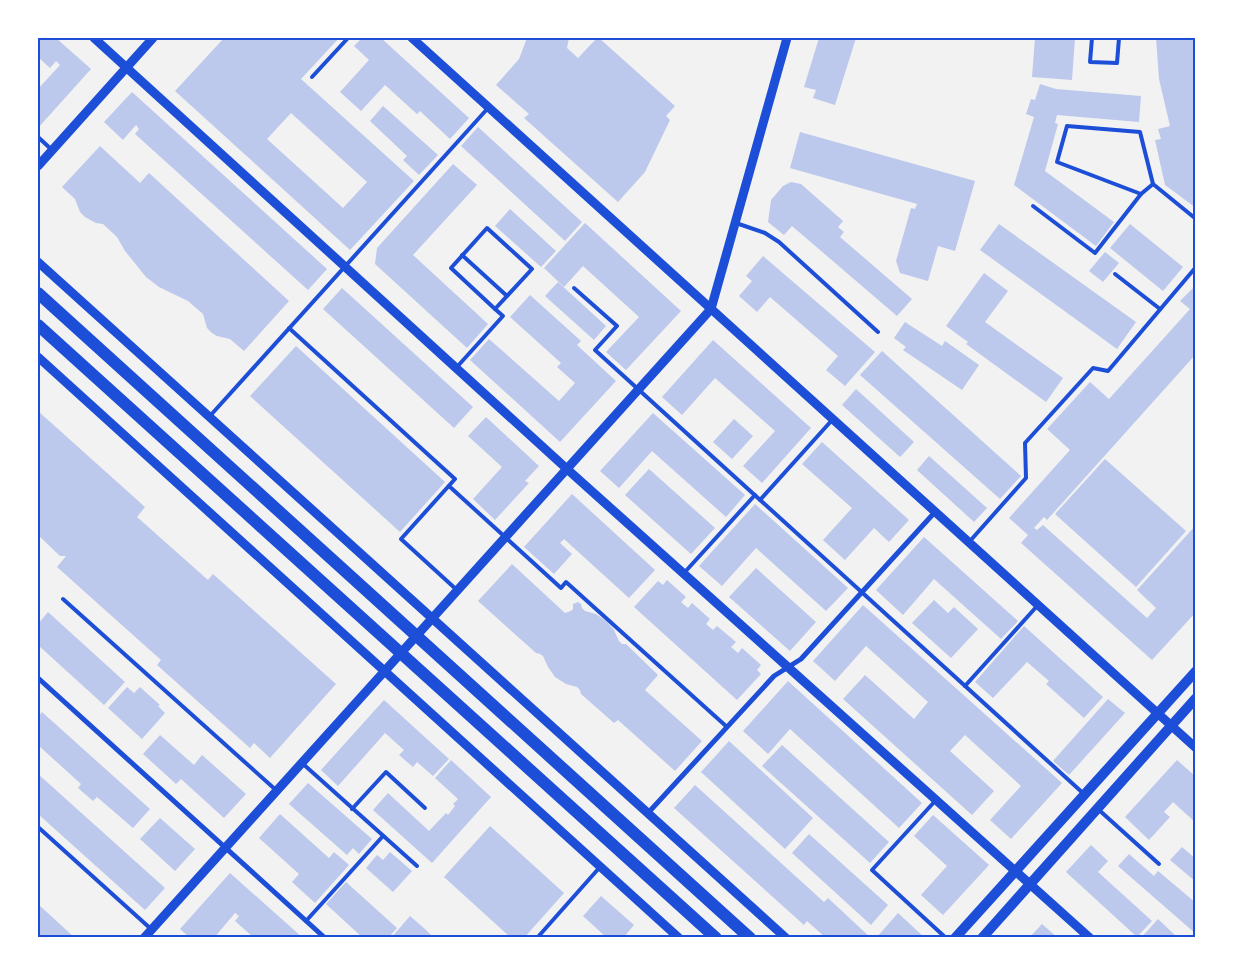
<svg xmlns="http://www.w3.org/2000/svg" width="1233" height="975" viewBox="0 0 1233 975" font-family="'Asap Condensed',sans-serif">
<rect width="100%" height="100%" fill="#f2f2f2"/>
<g fill="#bdc9ec" fill-rule="evenodd">
<polygon points="38,38 56,38 91,69 38,128 38,89 60,65 56,61 50,68 38,57"/>
<path d="M224 38H339L301 79 414 181 350 250 175 91ZM291 113 367 182 343 208 267 139Z"/>
<polygon points="362,38 381,38 469,118 450,139 420,111 417,114 385,85 361,111 340,92 369,60 354,46"/>
<polygon points="527,38 569,38 567,48 578,58 597,38 599,38 675,106 666,116 670,120 645,172 618,202 524,118 529,114 496,85 519,59"/>
<polygon points="819,38 856,38 835,105 813,98 816,90 804,87"/>
<polygon points="1035,38 1075,38 1072,80 1032,77"/>
<polygon points="1156,38 1193,38 1196,64 1196,208 1165,185 1155,140 1161,139 1158,129 1170,126 1159,79"/>
<polygon points="1040,84 1056,89 1141,96 1139,122 1057,115 1055,123 1058,124 1045,171 1114,222 1096,246 1014,185 1034,117 1026,114 1031,99 1035,100"/>
<polygon points="132,92 327,269 308,290 135,134 139,129 136,125 123,140 104,122"/>
<polygon points="383,106 438,155 419,175 403,160 407,156 370,121"/>
<polygon points="478,127 582,222 565,241 461,146"/>
<polygon points="800,132 975,181 955,251 938,246 928,281 900,273 896,261 911,208 915,209 917,204 790,168"/>
<polygon points="100,146 140,183 149,173 289,301 244,351 230,339 217,336 212,333 207,328 203,314 188,301 159,287 146,277 125,251 117,237 103,224 96,223 85,217 80,212 75,199 62,187"/>
<polygon points="453,164 477,185 413,255 488,324 467,348 375,264 377,248"/>
<polygon points="791,182 801,184 843,221 838,227 844,232 840,237 912,299 897,316 792,226 784,235 768,222 771,200 783,186"/>
<polygon points="510,209 556,251 541,267 495,226"/>
<polygon points="585,223 681,311 626,370 606,352 639,317 583,266 564,287 544,268"/>
<polygon points="999,224 1136,322 1117,349 980,250"/>
<polygon points="1130,224 1183,267 1163,291 1110,248"/>
<polygon points="1105,252 1119,263 1103,282 1089,271"/>
<polygon points="763,256 875,352 845,386 826,370 838,356 770,297 757,312 739,296 752,281 746,276"/>
<polygon points="984,273 1008,291 985,322 1063,378 1046,402 966,344 968,342 946,326"/>
<polygon points="558,282 606,326 594,340 545,296"/>
<polygon points="1196,285 1196,354 1047,520 1044,517 1034,528 1037,530 1043,525 1147,618 1156,608 1137,590 1196,525 1196,612 1152,660 1021,543 1028,535 1009,518 1070,450 1047,429 1090,382 1109,399 1190,309 1180,301"/>
<polygon points="342,288 473,407 454,428 323,309"/>
<polygon points="530,295 581,341 577,345 616,381 560,442 470,360 489,339 559,401 575,383 557,367 561,363 510,317"/>
<polygon points="905,322 942,346 945,341 979,365 962,390 903,350 906,347 894,338"/>
<polygon points="713,340 811,428 762,483 743,466 775,431 715,378 682,415 662,397"/>
<polygon points="296,346 445,482 400,532 250,396"/>
<polygon points="882,351 1021,476 1000,499 860,375"/>
<polygon points="856,389 914,442 900,457 842,405"/>
<polygon points="38,411 145,507 137,517 208,580 213,574 336,684 270,758 254,743 250,748 157,665 161,660 57,567 66,556 60,556 38,535"/>
<polygon points="653,413 745,495 726,517 652,451 619,488 600,471"/>
<polygon points="486,417 539,466 525,481 529,483 495,520 473,499 502,467 468,436"/>
<polygon points="734,419 753,436 732,459 713,442"/>
<polygon points="822,442 909,520 889,542 874,528 845,560 823,540 852,508 802,464"/>
<polygon points="929,456 987,508 974,522 917,470"/>
<polygon points="1105,459 1186,531 1136,587 1055,514"/>
<polygon points="649,469 715,528 691,554 625,495"/>
<polygon points="572,494 655,570 629,598 564,539 560,543 572,554 554,574 524,547"/>
<polygon points="755,504 848,588 826,611 756,548 722,586 699,566"/>
<polygon points="924,537 1018,621 1001,639 934,579 903,615 876,590"/>
<polygon points="512,564 565,613 571,611 573,609 573,604 578,602 581,604 582,608 585,611 596,614 606,621 614,630 619,641 622,644 626,644 658,675 645,690 702,741 675,771 618,720 614,723 581,694 580,690 577,687 566,684 555,677 548,667 543,656 540,654 536,653 478,601"/>
<polygon points="756,568 816,622 790,651 729,597"/>
<polygon points="667,580 686,597 681,602 688,608 692,603 710,619 706,624 713,630 717,626 736,642 731,647 738,653 742,648 761,665 757,670 761,674 737,700 634,607 658,581 663,585"/>
<polygon points="934,600 948,613 954,607 978,629 951,658 912,623"/>
<polygon points="863,605 1062,783 1011,839 990,820 1021,786 965,735 950,751 994,791 972,815 843,699 865,675 914,719 928,702 866,646 835,681 813,661"/>
<polygon points="48,612 125,682 104,705 38,645 38,624"/>
<polygon points="1024,626 1103,697 1084,718 1046,684 1049,681 1027,662 993,698 975,682"/>
<polygon points="788,681 922,803 899,828 790,729 768,754 743,731"/>
<polygon points="127,687 134,693 140,687 160,705 158,706 165,713 142,739 108,708"/>
<polygon points="1108,699 1125,713 1069,775 1053,761"/>
<polygon points="384,700 449,759 433,776 417,762 413,767 399,755 404,750 385,733 338,786 321,770"/>
<polygon points="42,712 150,809 133,828 97,797 93,801 78,788 81,784 38,745 38,717"/>
<polygon points="160,735 194,765 202,755 246,794 224,818 181,779 176,784 143,754"/>
<polygon points="729,741 813,818 785,849 701,772"/>
<polygon points="782,745 889,842 870,863 762,766"/>
<polygon points="451,760 491,797 432,863 373,810 388,793 429,831 446,813 448,815 455,806 453,804 458,799 435,778"/>
<polygon points="1177,760 1196,777 1196,823 1173,802 1164,812 1170,817 1149,840 1125,817"/>
<polygon points="38,774 165,888 145,910 38,814"/>
<polygon points="308,783 372,839 359,854 353,848 347,855 289,804"/>
<polygon points="695,785 824,902 828,898 871,938 826,938 807,921 804,925 674,808"/>
<polygon points="280,814 329,858 334,852 349,865 315,903 292,882 299,874 259,838"/>
<polygon points="933,815 989,865 943,915 921,895 947,866 914,836"/>
<polygon points="160,818 195,849 175,871 140,839"/>
<polygon points="490,826 564,893 524,938 511,938 444,877"/>
<polygon points="809,834 888,905 871,925 792,853"/>
<polygon points="1091,845 1108,861 1098,872 1152,921 1137,937 1066,872"/>
<polygon points="1182,847 1196,859 1196,882 1170,860"/>
<polygon points="390,852 412,871 393,892 366,868 377,855 383,860"/>
<polygon points="1129,854 1154,876 1158,871 1196,903 1196,934 1118,866"/>
<polygon points="230,873 303,938 254,938 235,921 239,916 235,913 214,938 190,938 180,929"/>
<polygon points="346,882 397,928 388,938 363,938 326,904"/>
<polygon points="601,896 634,925 623,938 607,938 583,916"/>
<polygon points="38,904 75,938 38,938"/>
<polygon points="898,913 925,938 876,938"/>
<polygon points="410,916 425,929 434,938 391,938"/>
<polygon points="1158,919 1178,938 1141,938"/>
<polygon points="1042,924 1058,938 1029,938"/>
</g>
<g fill="none" stroke-linecap="round" stroke-linejoin="round">
<g stroke="#1d4ed8" stroke-width="4">
<polyline points="1092,38 1090,62 1117,63 1119,38"/>
<polyline points="312,77 348,38"/>
<polyline points="38,137 52,150"/>
<polyline points="1141,194 1057,162 1067,126 1140,132 1153,184 1196,219"/>
<polyline points="1033,206 1095,253 1141,194 1153,184"/>
<polyline points="736,223 765,233 779,242 878,332"/>
<polygon points="487,228 532,269 495,309 451,268"/>
<polyline points="462,255 507,296"/>
<polyline points="1115,274 1160,309"/>
<polyline points="574,288 617,326 595,350 1084,794"/>
<polyline points="289,328 455,479 401,539 458,591"/>
<polyline points="456,368 503,316 495,309"/>
<polyline points="209,417 489,107"/>
<polyline points="449,486 561,588 566,582 727,727"/>
<polyline points="760,500 833,419"/>
<polyline points="970,541 1026,478 1025,443 1093,368 1108,371 1196,267"/>
<polyline points="684,573 755,495"/>
<polyline points="63,599 277,791"/>
<polyline points="965,686 1038,605"/>
<polyline points="302,763 417,866"/>
<polyline points="936,800 872,870 946,938"/>
<polyline points="352,809 386,772 425,808"/>
<polyline points="1099,810 1159,864"/>
<polyline points="38,827 151,929"/>
<polyline points="306,921 383,836"/>
<polyline points="537,938 600,867"/>
</g>
<g stroke="#1d4ed8" stroke-width="5">
<polyline points="38,678 325,938"/>
<polyline points="648,813 774,676 801,659 935,512"/>
</g>
<g stroke="#1d4ed8" stroke-width="9">
<polyline points="94,38 567,469 1090,938"/>
<polyline points="412,38 1196,748"/>
<polyline points="38,166 153,38"/>
<polyline points="38,262 786,938"/>
<polyline points="38,357 679,938"/>
<polyline points="144,938 711,309 787,38"/>
</g>
<g stroke="#1d4ed8" stroke-width="10">
<polyline points="955,938 1196,671"/>
<polyline points="982,938 1196,698"/>
</g>
<g stroke="#1d4ed8" stroke-width="12">
<polyline points="38,293 750,938"/>
<polyline points="38,325 716,938"/>
</g>
</g>
<rect width="1233" height="975" fill="none" stroke="#ffffff" stroke-width="78"/>
<rect x="39" y="39" width="1155" height="897" fill="none" stroke="#1d4ed8" stroke-width="2"/>
</svg>
